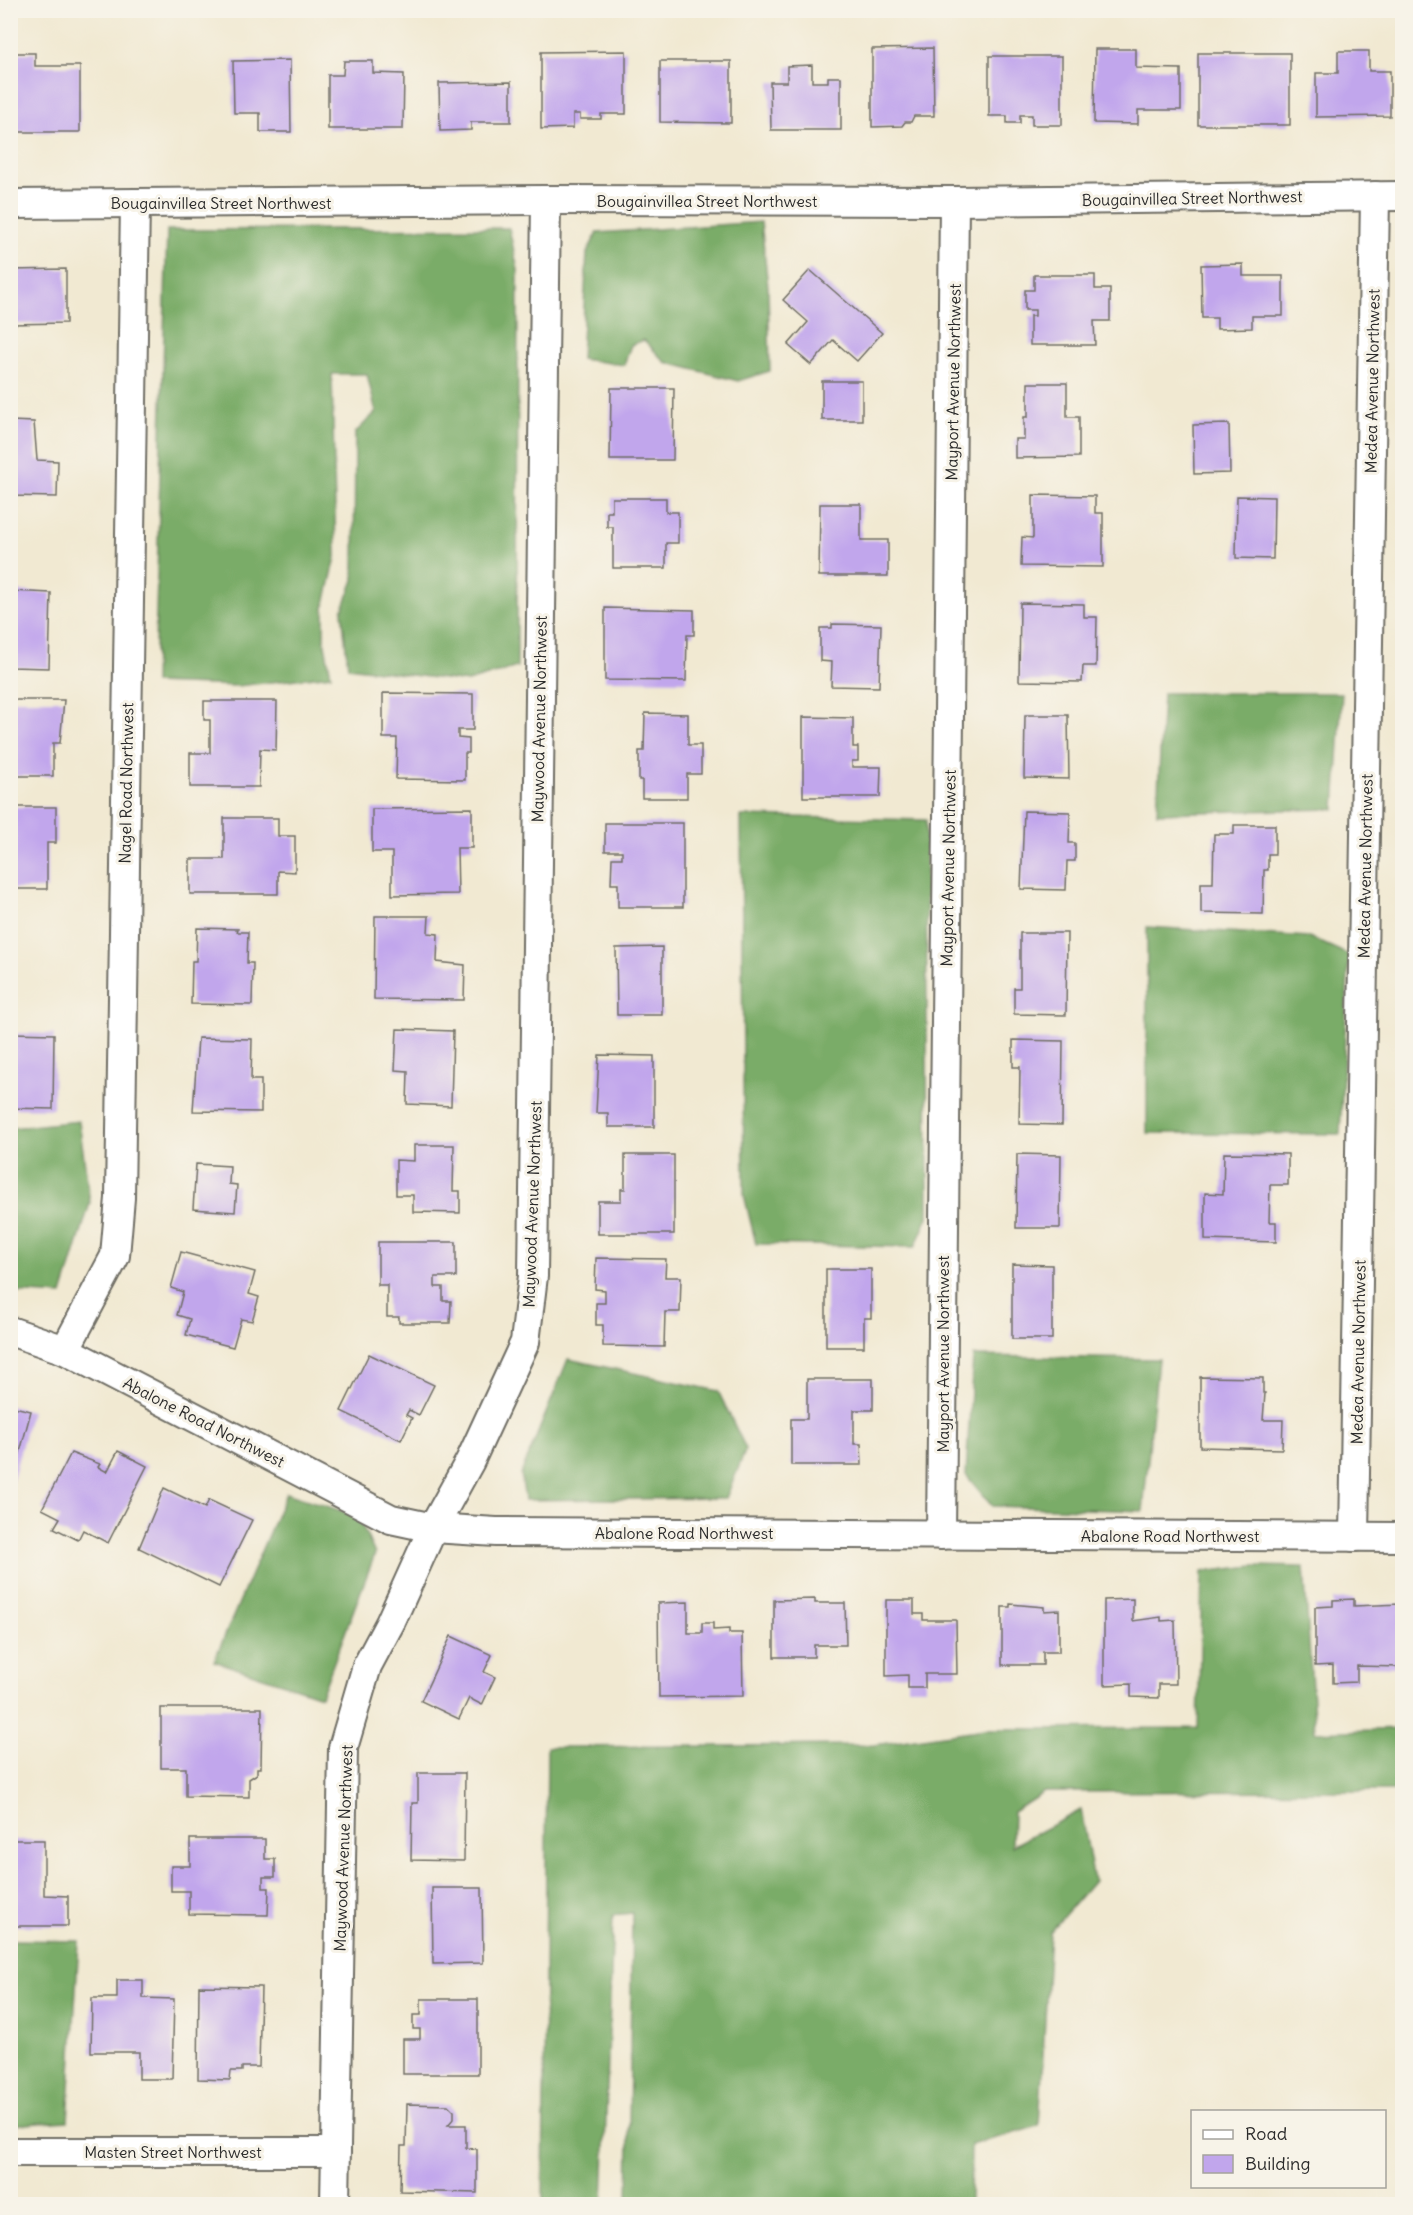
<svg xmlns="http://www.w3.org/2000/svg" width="1413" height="2215" viewBox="0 0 1413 2215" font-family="Delius,sans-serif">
<rect width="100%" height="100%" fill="#f7f3e8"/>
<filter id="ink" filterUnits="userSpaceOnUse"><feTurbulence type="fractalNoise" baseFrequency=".0167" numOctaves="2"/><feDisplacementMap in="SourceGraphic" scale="12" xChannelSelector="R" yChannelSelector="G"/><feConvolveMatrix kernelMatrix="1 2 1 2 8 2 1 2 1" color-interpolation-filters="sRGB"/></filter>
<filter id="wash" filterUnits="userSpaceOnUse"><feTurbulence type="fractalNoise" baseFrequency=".008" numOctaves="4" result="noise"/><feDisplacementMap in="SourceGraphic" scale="24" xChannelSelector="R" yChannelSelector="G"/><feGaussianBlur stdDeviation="1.35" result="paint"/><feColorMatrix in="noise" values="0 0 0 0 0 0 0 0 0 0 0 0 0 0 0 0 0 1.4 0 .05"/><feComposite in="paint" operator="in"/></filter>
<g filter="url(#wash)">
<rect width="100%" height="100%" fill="#f1e9d2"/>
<g fill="#7aac68" stroke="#526c4a" stroke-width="1.5">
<polygon points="761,222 768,287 770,371 738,381 665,362 644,340 631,345 624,365 581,359 587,253 597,233"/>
<polygon points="509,228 518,270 517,667 468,682 348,667 342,611 354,580 355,433 376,412 367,374 332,374 336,557 324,608 324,640 331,675 238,686 154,683 167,230"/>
<polygon points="1163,693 1342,693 1335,809 1157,813"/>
<polygon points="741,816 926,820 928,1217 915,1247 756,1244 744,1195"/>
<polygon points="1147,927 1309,937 1349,955 1340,1134 1147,1133"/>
<polygon points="79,1121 90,1203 62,1295 11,1292 11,1128"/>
<polygon points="973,1356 1158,1359 1143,1511 992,1506 966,1475"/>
<polygon points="568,1359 718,1391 746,1449 726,1498 525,1500 521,1474"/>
<polygon points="286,1493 358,1516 375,1554 321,1696 214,1661"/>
<polygon points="1254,1566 1304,1567 1315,1732 1402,1729 1402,1791 1044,1792 1013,1812 1012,1846 1081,1810 1094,1881 1050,1932 1039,2126 971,2145 970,2204 628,2204 632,1913 613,1915 603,2204 543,2204 547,1747 874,1745 985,1729 1198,1728 1202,1572"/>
<polygon points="11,1940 79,1941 68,2121 11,2125"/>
</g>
<g id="blocks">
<g fill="#c1a6ec">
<polygon points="933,48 934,116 914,116 911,122 905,122 902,126 872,127 872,49"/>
<polygon points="1095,49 1136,49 1136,68 1181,69 1181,110 1138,110 1138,124 1094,123"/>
<polygon points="626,51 626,114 601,114 601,119 580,119 580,114 573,114 573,128 541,129 541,52"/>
<polygon points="1338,51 1369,51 1369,71 1390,71 1390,116 1316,117 1316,73 1338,73"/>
<polygon points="12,53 35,53 35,66 80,66 80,132 10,132"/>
<rect x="1198" y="53" width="92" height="72"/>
<polygon points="989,56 1062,56 1062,125 1032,125 1032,115 1020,115 1020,123 1007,123 1007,116 989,116"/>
<polygon points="290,60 291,132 260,132 260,113 234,113 233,61"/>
<polygon points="344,61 373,61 373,73 404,74 403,129 328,129 328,75 343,75"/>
<polygon points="660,61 731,61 731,123 660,122"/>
<polygon points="812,65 812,82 828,82 828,77 841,77 841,130 771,130 770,82 787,82 787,66"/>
<polygon points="511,82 511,122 471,122 471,130 440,131 439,83"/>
<polygon points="1243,264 1243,276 1283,276 1283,316 1252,316 1252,328 1217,329 1217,318 1202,318 1201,265"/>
<polygon points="66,269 66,323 10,324 10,270"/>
<polygon points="810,270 882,333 857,361 833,340 811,365 788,345 808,322 783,300"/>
<polygon points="1034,275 1095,275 1095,289 1110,289 1110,321 1094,321 1095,345 1030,345 1030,316 1035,316 1035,310 1025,310 1025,290 1034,290"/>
<rect x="822" y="381" width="40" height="39"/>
<polygon points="1028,383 1067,383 1067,417 1079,417 1079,457 1015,458 1015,439 1024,439 1024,417 1028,417"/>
<polygon points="611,388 674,388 673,460 610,460"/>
<polygon points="10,421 34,422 37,460 58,461 57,497 10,496"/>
<polygon points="1229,424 1230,473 1194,474 1193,425"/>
<polygon points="1033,495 1095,496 1095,513 1103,513 1103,567 1021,566 1022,537 1033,538"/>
<polygon points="1237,496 1274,497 1273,559 1236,558"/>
<polygon points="612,498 666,498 666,512 678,512 678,543 666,543 666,568 613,568 613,527 607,527 607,512 612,512"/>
<polygon points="820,504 861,504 861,540 888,540 888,576 819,576"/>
<polygon points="10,591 51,593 49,668 10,667"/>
<polygon points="1020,603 1084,604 1084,617 1097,617 1096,666 1083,666 1082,682 1019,681"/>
<polygon points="605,608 694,610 694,635 687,635 686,681 605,680"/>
<polygon points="832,624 881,625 879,687 831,686 832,662 820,661 820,628 832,628"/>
<polygon points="383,693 473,694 473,730 458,730 458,738 469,739 469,753 465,753 465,780 396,779 397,738 383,738"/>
<polygon points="10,700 64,700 60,743 53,743 53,776 13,776"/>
<polygon points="204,701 277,701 276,750 260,749 259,787 190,787 190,753 210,753 210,720 204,720"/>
<polygon points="645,713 688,714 688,745 701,745 701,774 687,774 687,798 642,798 642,780 639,780 639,751 644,751"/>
<polygon points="1025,715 1068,715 1069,779 1024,778"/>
<polygon points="803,717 853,718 853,747 858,747 858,761 852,761 852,767 881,767 880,797 803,797"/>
<polygon points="10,807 56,807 56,843 47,843 47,889 10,889"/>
<polygon points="472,808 472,848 457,848 458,894 392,895 392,852 372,852 372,809"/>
<polygon points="1024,811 1070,812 1069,843 1075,843 1075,861 1067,861 1066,890 1021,889"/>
<polygon points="224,818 278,818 278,836 295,836 295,872 278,871 278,894 190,894 190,859 224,859"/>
<polygon points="605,823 683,823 683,907 618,907 618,884 611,884 612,858 622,858 622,851 605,851"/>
<polygon points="1234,825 1275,825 1275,854 1268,854 1268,870 1264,870 1263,914 1201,913 1201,883 1213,883 1214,834 1234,834"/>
<polygon points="375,916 429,916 428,933 438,934 437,962 465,965 464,1000 374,999"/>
<polygon points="197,928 238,929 237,932 248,932 247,963 253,963 252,1005 191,1004 192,961 196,961"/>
<polygon points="1020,933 1067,933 1066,1015 1014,1014 1014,988 1020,988"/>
<polygon points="662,947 662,1015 617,1015 616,948"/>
<polygon points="397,1029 453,1031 451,1106 407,1104 408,1071 395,1070"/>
<polygon points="10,1033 54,1034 53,1109 10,1108"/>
<polygon points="198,1038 252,1039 251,1080 261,1080 261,1112 193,1111"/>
<polygon points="1013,1040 1063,1041 1062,1125 1019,1124 1020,1067 1013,1067"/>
<polygon points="599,1055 654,1056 654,1127 608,1127 608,1113 596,1113"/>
<polygon points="414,1145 454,1145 453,1191 460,1191 460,1213 413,1212 413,1195 396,1195 396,1160 414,1161"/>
<polygon points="1224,1153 1288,1154 1288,1185 1270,1185 1269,1222 1276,1222 1276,1242 1205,1240 1205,1193 1223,1194"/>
<polygon points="1017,1154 1061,1155 1060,1228 1016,1228"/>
<polygon points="625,1155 674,1155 674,1234 598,1234 598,1201 621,1201 621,1189 625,1189"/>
<polygon points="196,1164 230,1166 229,1184 237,1185 235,1212 193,1209"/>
<polygon points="378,1242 456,1242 456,1277 435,1277 435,1287 443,1287 443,1301 451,1301 450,1323 399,1323 399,1317 387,1317 387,1285 378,1285"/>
<polygon points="181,1252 255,1272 249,1294 259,1297 252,1321 241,1319 233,1347 186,1335 190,1319 177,1315 183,1292 171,1288"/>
<polygon points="596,1258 666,1259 665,1277 681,1277 680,1312 665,1312 664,1347 603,1346 603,1325 596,1325 596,1303 605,1303 605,1290 595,1289"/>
<polygon points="1012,1264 1052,1265 1052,1339 1012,1339"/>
<polygon points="826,1269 871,1269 871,1318 864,1318 864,1347 826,1347"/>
<polygon points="369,1354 434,1385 419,1415 409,1410 406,1415 412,1418 401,1440 341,1411"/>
<polygon points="1200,1377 1263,1378 1263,1393 1265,1393 1263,1420 1283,1420 1282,1449 1200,1447"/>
<polygon points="807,1379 873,1379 873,1410 854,1410 854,1444 861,1444 862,1465 791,1465 791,1419 807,1419"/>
<polygon points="10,1406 31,1411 11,1486 10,1486"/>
<polygon points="118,1451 147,1466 108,1543 83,1530 78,1540 54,1528 60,1518 42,1509 71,1453 100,1464 98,1467 107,1472"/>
<polygon points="164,1488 205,1508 209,1500 252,1520 219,1587 139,1548"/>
<polygon points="815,1599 815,1603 845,1603 846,1645 814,1645 814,1657 774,1657 774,1600"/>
<polygon points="1133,1599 1133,1621 1161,1617 1161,1621 1175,1620 1176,1684 1159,1684 1159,1698 1131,1697 1131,1684 1104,1685 1104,1600"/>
<polygon points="1354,1599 1354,1606 1401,1604 1401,1667 1357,1666 1357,1682 1333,1683 1333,1665 1315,1666 1315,1607 1333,1606 1333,1600"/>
<polygon points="886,1600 914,1600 914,1614 923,1614 923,1620 956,1620 957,1674 925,1674 925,1688 908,1688 908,1675 886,1676"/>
<polygon points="688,1602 688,1633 702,1633 702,1623 713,1623 713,1630 729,1629 729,1633 742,1633 743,1696 659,1697 658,1603"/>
<polygon points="1010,1604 1044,1607 1044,1611 1059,1610 1059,1652 1043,1652 1043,1665 1002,1665 1002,1607 1010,1607"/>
<polygon points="451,1636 492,1655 484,1672 495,1677 482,1705 469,1698 459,1719 421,1701"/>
<polygon points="161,1708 262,1708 261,1768 257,1768 257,1774 249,1779 249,1797 186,1796 186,1768 161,1768"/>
<polygon points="418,1773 465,1773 464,1861 411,1860 412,1803 418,1803"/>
<polygon points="190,1839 265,1839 265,1859 275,1859 275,1877 263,1877 263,1888 269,1888 268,1915 189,1914 189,1891 171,1891 171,1866 190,1866"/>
<polygon points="10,1840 44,1840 44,1895 68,1896 68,1926 10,1926"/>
<polygon points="432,1888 482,1888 483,1963 433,1964"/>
<polygon points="117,1980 143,1980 143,1998 174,1999 172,2079 139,2079 139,2052 91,2052 92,1998 117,1998"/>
<polygon points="199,1986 261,1987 259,2067 242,2067 242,2071 231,2071 230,2080 198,2079"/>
<polygon points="421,1999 478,1999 478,2074 403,2074 403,2039 420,2039 420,2029 413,2029 413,2015 421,2015"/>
<polygon points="407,2104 448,2105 454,2111 454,2118 448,2125 466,2125 466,2148 477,2149 477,2193 400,2191 401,2146 406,2146"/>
</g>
</g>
</g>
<g filter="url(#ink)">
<use href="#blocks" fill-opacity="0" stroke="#706e65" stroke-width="1.5"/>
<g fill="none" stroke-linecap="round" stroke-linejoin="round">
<defs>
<g id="street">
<polyline points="10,204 546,200 954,201 1402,196"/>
<polyline points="10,1331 65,1350 391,1519 433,1528 496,1532 1402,1537"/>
<polyline points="65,1350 115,1256 120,1198 135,203"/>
<polyline points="941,1535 954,201"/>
<polyline points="1354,1537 1375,196"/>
<polyline points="10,2152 336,2152"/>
<polyline points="335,2204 343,1748 367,1666 390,1623 433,1528 470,1461 525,1342 533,1276 546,200"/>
</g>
</defs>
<use href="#street" stroke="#706e65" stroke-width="32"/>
<use href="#street" stroke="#fff" stroke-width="28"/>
</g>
</g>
<g text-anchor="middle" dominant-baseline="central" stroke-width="6" stroke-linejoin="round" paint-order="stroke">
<g font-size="16" fill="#2b2b2b" stroke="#f7f3e8">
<text transform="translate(1192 198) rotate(-1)">Bougainvillea Street Northwest</text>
<text x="707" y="201">Bougainvillea Street Northwest</text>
<text x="221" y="203">Bougainvillea Street Northwest</text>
<text transform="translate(1372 381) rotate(-89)">Medea Avenue Northwest</text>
<text transform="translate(953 382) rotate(-89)">Mayport Avenue Northwest</text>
<text transform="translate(539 719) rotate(-89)">Maywood Avenue Northwest</text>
<text transform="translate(126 783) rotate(-89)">Nagel Road Northwest</text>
<text transform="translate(1365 866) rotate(-89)">Medea Avenue Northwest</text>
<text transform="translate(948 868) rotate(-89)">Mayport Avenue Northwest</text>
<text transform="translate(532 1204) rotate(-88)">Maywood Avenue Northwest</text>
<text transform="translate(1358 1352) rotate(-89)">Medea Avenue Northwest</text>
<text transform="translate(943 1354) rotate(-90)">Mayport Avenue Northwest</text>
<text transform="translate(204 1422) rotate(27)">Abalone Road Northwest</text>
<text x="684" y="1533">Abalone Road Northwest</text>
<text x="1170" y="1536">Abalone Road Northwest</text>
<text transform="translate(343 1848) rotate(-88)">Maywood Avenue Northwest</text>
<text x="173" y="2152">Masten Street Northwest</text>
</g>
</g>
<rect width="1413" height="2215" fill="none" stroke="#f7f3e8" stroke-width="36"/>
<rect x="1191" y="2110" width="195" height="78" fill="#f7f3e8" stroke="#a5a39c" stroke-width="1.5"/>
<rect x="1203" y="2130" width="30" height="9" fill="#ffffff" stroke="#a5a39c" stroke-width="1.5"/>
<text x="1245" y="2140" font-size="18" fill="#2b2b2b">Road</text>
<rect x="1203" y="2155" width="30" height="18" fill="#c1a6ec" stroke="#a5a39c" stroke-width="1.5"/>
<text x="1245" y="2170" font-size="18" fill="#2b2b2b">Building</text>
</svg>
